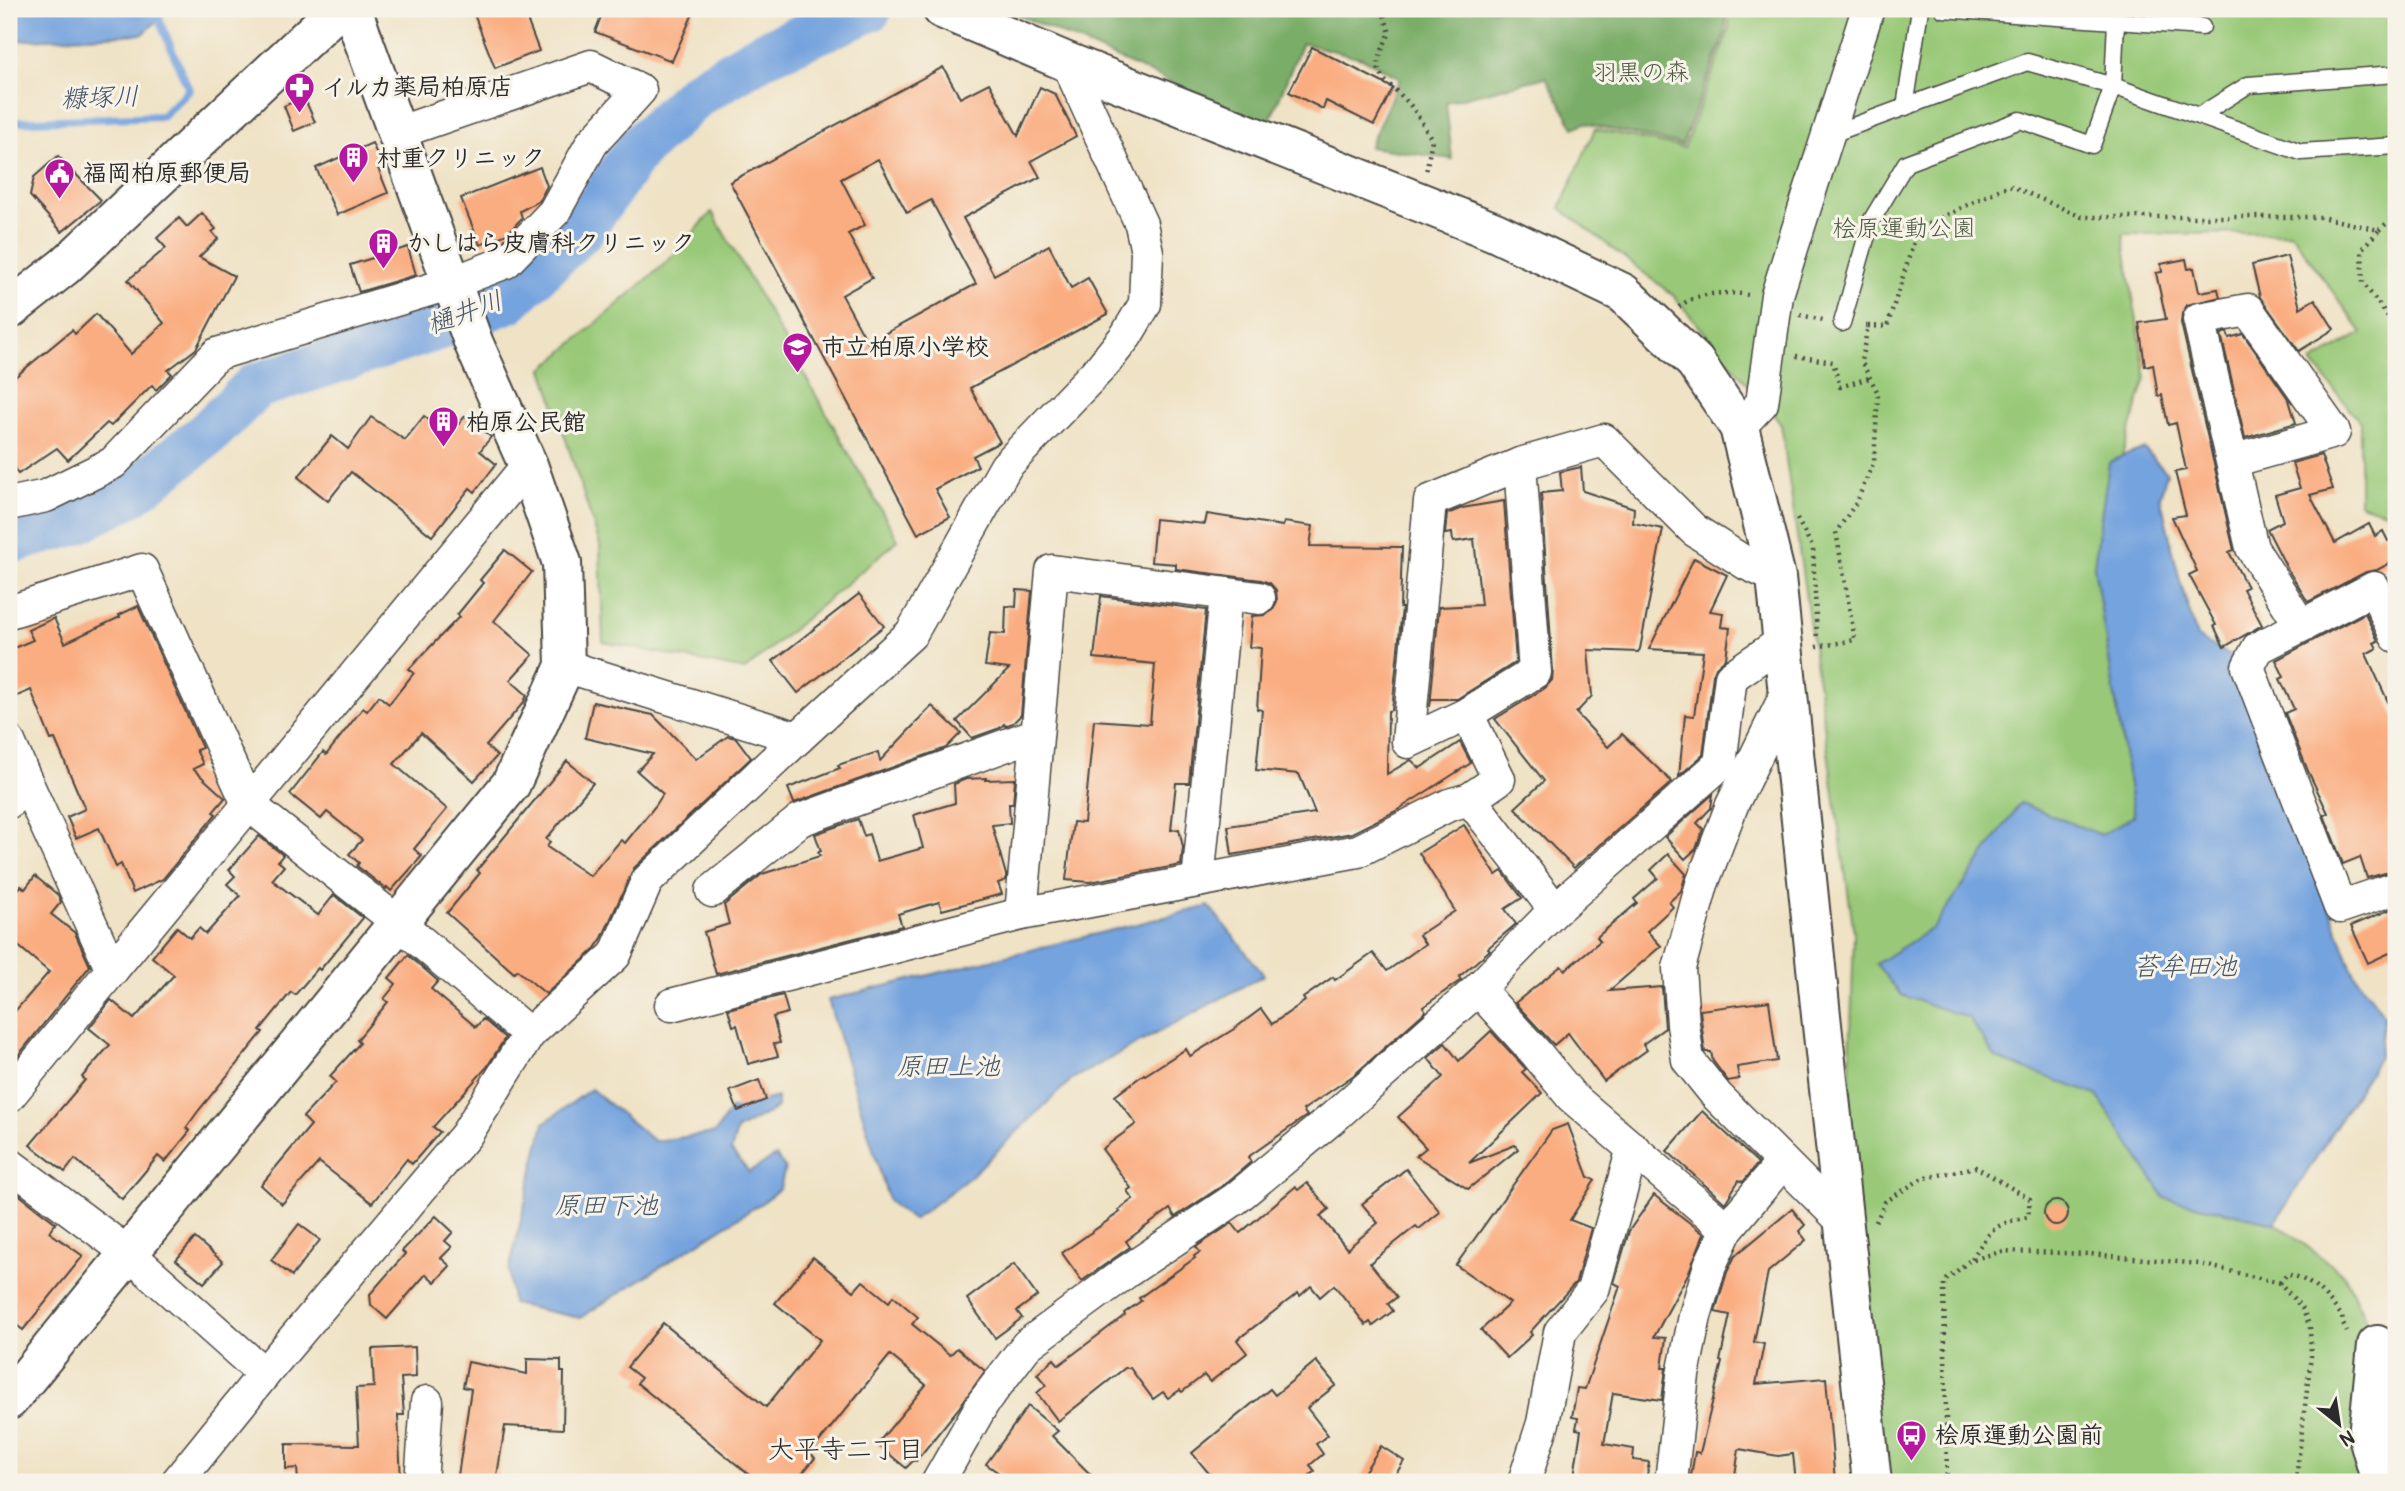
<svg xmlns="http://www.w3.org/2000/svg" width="2405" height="1491" viewBox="0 0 2405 1491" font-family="Pangolin,'Klee One',sans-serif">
<rect width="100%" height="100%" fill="#f7f3e8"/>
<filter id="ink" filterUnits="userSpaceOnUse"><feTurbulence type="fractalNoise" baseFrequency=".0143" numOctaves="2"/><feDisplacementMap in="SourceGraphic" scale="14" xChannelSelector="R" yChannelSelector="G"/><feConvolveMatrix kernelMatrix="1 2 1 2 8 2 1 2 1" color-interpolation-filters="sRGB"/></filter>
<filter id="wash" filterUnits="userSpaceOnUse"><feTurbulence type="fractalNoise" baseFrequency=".00686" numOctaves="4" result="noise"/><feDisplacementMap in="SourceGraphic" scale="28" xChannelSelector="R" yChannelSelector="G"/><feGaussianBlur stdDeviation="1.57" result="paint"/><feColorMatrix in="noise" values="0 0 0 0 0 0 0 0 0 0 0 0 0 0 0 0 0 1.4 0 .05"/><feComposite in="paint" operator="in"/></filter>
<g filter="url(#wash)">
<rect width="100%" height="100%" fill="#efe2c5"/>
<g fill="#99c978" stroke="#627a52" stroke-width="2">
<polygon points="1729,9 2396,9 2396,515 2360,504 2360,422 2312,362 2362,333 2291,233 2123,234 2146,378 2122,456 2109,464 2094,566 2134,816 2101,835 2020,803 1934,927 1877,964 1901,995 1969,1018 1996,1058 2097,1095 2165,1198 2275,1223 2344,1274 2377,1345 2381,1482 1859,1482 1845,1224 1854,933 1781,424 1674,296 1560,208 1595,129 1684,148 1729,30"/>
<polygon points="712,212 898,540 745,670 603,642 600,545 543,369 668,261"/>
</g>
<polygon fill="#7aad68" stroke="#526c4a" stroke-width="2" points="1005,9 1726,9 1726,31 1682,145 1584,123 1574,128 1546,77 1446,102 1452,159 1369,147 1400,78 1362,58 1302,43 1268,125"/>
<g fill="#74a3de" stroke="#506784" stroke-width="2">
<polygon points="9,9 170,9 143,34 9,41"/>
<polygon points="2144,449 2167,473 2160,496 2180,581 2197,637 2229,655 2240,671 2354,974 2384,1015 2379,1057 2275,1223 2165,1198 2097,1095 1996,1058 1969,1018 1901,995 1876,964 1934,927 2020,803 2101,835 2134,816 2094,566 2109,463 2122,456"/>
<polygon points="1209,906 1264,975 1072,1079 970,1177 913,1220 889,1202 828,1000"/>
<polygon points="591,1089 654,1141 715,1133 731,1109 777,1097 777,1108 737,1130 731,1151 749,1172 776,1156 785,1168 780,1188 766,1200 580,1318 512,1304 509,1271 544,1123"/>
</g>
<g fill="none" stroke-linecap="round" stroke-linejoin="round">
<polyline stroke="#74a3de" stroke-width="8" points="9,122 162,116 189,90 159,19"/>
<polyline stroke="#74a3de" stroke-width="47" points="9,541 72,523 130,494 206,435 256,386 427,331 508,300 581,230 637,150 697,94 764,54 869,9"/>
</g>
<g id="blocks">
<g fill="#faad81" fill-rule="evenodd">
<polygon points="472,9 523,9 539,51 495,68"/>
<polygon points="604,9 695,9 672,61 595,32"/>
<polygon points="1312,47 1393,88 1374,125 1326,101 1323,109 1289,92"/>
<path d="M943 67 960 98 989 83 1018 136 1040 87 1055 94 1076 136 1031 161 1040 177 963 218 994 275 1049 245 1071 288 1088 278 1108 314 970 388 1000 442 973 456 978 466 935 489 950 517 918 534 730 182ZM878 159 907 213 931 200 976 284 868 343 842 295 872 278 848 234 865 225 841 179Z"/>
<polygon points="304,97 315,122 294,131 284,106"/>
<polygon points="372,143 382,166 378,168 388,193 337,215 316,168"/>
<polygon points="58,156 101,200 62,232 30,196 34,177"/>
<polygon points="540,167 547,186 539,201 520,211 522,218 507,234 480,245 461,198"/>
<polygon points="202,213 216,229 212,232 218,239 199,257 234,276 196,349 168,370 172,374 156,390 152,385 111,426 107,423 68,460 57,448 18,474 9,460 9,382 72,330 75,334 96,314 131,354 164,323 128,280 166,248 157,238 179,218 187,227"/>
<polygon points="408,247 416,275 359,292 350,265"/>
<polygon points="2287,256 2300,308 2315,299 2334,329 2299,351 2260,297 2252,265"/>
<polygon points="2186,259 2188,269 2194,268 2199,292 2218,289 2220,297 2187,305 2182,313 2181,323 2234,550 2229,552 2247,587 2243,589 2262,625 2224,647 2214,626 2216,625 2189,575 2197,571 2172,517 2186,515 2175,472 2186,470 2176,423 2168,425 2162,395 2158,396 2153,364 2145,366 2139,323 2166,319 2156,273 2162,272 2161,264"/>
<polygon points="2227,332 2229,338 2243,334 2289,400 2296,423 2245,438 2221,334"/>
<polygon points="424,416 439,428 448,416 459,424 465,416 491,437 480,451 496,464 475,492 470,488 432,536 351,472 328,501 298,477 332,436 348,449 371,417 405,440"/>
<polygon points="2321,455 2333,489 2310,495 2335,543 2369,524 2375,536 2383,531 2388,541 2396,536 2396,560 2377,570 2366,572 2308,602 2288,570 2267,529 2283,521 2275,495 2300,488 2292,463"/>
<polygon points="1581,467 1583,491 1634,508 1633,523 1663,529 1640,649 1638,652 1588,650 1592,696 1576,713 1608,747 1622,734 1672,782 1574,868 1515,808 1544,781 1495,719 1545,688 1552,680 1553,671 1541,493 1562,491 1560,472"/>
<polygon points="1504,501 1516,662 1457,699 1431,699 1430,707 1439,607 1481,605 1474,539 1453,542 1452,533 1445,534 1447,514 1462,508"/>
<polygon points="1207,514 1283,526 1284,522 1313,526 1310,546 1402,547 1400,608 1402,608 1392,710 1388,711 1387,774 1411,760 1420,768 1460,742 1471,763 1396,811 1352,833 1232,855 1228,826 1315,813 1299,774 1256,770 1262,710 1257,709 1261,648 1249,647 1252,616 1265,615 1273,610 1277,601 1276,590 1270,583 1261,580 1176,569 1176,564 1151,562 1155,519 1205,524"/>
<polygon points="505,550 532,572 494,621 533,655 510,680 527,695 524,702 486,746 497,756 474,781 421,733 394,764 447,809 414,849 422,856 391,891 387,887 386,889 357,866 359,863 349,854 362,840 327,812 321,819 290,794 323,752 326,755 363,708 367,711 379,696 389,704 414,673 409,669 459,617 457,615 483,583 480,580"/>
<polygon points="1694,558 1727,575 1710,611 1723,613 1721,627 1730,628 1726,658 1716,667 1713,675 1703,755 1679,776 1685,715 1694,716 1703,652 1649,649"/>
<polygon points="1017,590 1032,591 1021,715 1013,723 1005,726 1004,724 1000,728 972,738 957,721 1009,669 985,666 990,633 1005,634 1006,606 1016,607"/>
<polygon points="859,594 884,626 798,693 773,661"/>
<polygon points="1101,596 1206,610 1189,783 1176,783 1171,830 1179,829 1183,847 1181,865 1090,882 1066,880 1073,822 1084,823 1094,720 1150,724 1155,664 1094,658"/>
<polygon points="138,606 202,748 196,750 203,764 193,769 225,798 213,812 216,814 163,879 133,893 121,864 116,867 99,828 76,838 67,817 85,809 55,739 51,740 31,690 15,697 9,683 9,650 33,640 28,630 54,618 65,643 120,617 119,615"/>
<polygon points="2365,613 2378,641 2374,643 2377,648 2366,654 2396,719 2396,870 2367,878 2360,857 2343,864 2324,815 2328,813 2308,771 2285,713 2294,709 2280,679 2284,677 2276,660"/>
<polygon points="593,702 653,715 696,759 728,736 736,738 751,758 634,868 602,938 593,951 546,994 517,970 514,973 447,913 480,873 477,870 567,761 593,783 546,839 550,842 547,847 590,876 621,840 625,843 656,805 663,794 637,771 653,754 585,738"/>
<polygon points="932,706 961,733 946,748 794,803 788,788 840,768 838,765 878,752 880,761"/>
<polygon points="986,778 986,780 1015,779 1013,804 1009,804 1010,823 992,825 1006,875 1006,880 998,883 1002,894 942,910 939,902 898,914 902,926 716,974 704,932 729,924 724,905 762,874 820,856 818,852 821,851 815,834 858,819 864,836 869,834 877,861 923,848 914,815 955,803 954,784 966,779"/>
<polygon points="1713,794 1711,808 1697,823 1703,829 1696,849 1685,859 1665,837"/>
<polygon points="1464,825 1496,875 1502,871 1522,898 1505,909 1516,924 1488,948 1490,950 1459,977 1461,980 1423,1007 1426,1011 1354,1075 1303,1110 1307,1116 1305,1117 1248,1157 1251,1162 1225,1184 1175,1217 1170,1209 1126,1241 1130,1247 1082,1281 1062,1253 1120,1212 1118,1210 1133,1199 1127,1191 1131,1188 1102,1149 1136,1124 1115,1096 1144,1074 1145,1075 1186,1049 1190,1056 1234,1029 1261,1009 1272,1024 1305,1001 1303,998 1333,977 1335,980 1373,953 1387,971 1425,944 1419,935 1455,911 1419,853"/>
<polygon points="259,836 283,855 278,861 284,866 272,880 318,915 334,895 363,918 320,970 318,968 295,995 291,992 260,1030 263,1032 199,1110 186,1128 190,1131 165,1162 158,1156 122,1199 75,1159 65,1172 30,1145 85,1080 82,1077 110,1045 89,1028 111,1000 134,1019 174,975 152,957 177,927 190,938 199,928 206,934 240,896 227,884 235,876 229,870"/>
<polygon points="1668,854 1686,874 1681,891 1669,902 1673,907 1647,931 1661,946 1609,991 1662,987 1665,1028 1643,1044 1647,1050 1604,1081 1568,1033 1554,1045 1515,1003 1561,966 1565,970 1600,941 1597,937 1637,903 1634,899 1658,878 1651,870"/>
<polygon points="35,876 58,895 61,902 51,914 75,933 90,966 9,1067 9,1018 49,972 9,938 9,901 21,886 25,889"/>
<polygon points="2396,907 2396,950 2368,963 2351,926"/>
<polygon points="408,955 438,981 431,989 476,1027 483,1019 505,1038 487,1067 433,1127 440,1132 412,1164 407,1159 372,1203 319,1162 282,1204 261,1185 311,1125 303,1117 336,1082 330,1076 360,1043 357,1040 388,1002 384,999 396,984 389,978"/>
<polygon points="783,995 788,1013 773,1017 780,1043 774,1044 778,1056 748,1064 737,1025 733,1026 728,1009"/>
<polygon points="1769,1001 1777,1061 1737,1067 1739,1079 1728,1081 1713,1061 1711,1052 1705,1052 1700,1010"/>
<polygon points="1491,1031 1526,1069 1522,1072 1542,1093 1469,1163 1515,1145 1518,1149 1468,1189 1416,1156 1426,1148 1398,1117 1443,1077 1428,1058 1445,1043 1459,1061"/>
<polygon points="759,1080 766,1100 738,1111 730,1091"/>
<polygon points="1702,1111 1758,1163 1743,1182 1739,1180 1725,1203 1667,1151"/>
<polygon points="1568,1124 1588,1177 1595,1180 1570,1220 1591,1228 1576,1282 1530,1332 1532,1335 1507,1358 1481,1330 1510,1303 1456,1265 1552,1130"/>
<polygon points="1406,1169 1440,1212 1419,1229 1416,1226 1370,1263 1397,1297 1388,1304 1393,1311 1373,1326 1370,1322 1366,1325 1334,1285 1320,1297 1311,1286 1300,1296 1298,1293 1237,1340 1247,1353 1210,1382 1204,1375 1182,1392 1180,1390 1168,1398 1163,1392 1153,1399 1130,1368 1125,1368 1058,1421 1037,1393 1046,1385 1037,1374 1054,1359 1059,1365 1125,1315 1124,1313 1141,1301 1139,1298 1195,1258 1194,1256 1200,1252 1196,1247 1232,1223 1240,1233 1295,1187 1298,1190 1307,1183 1329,1209 1320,1216 1347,1249 1378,1223 1362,1204"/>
<polygon points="9,1187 56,1223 49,1232 83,1256 23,1330 9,1319"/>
<polygon points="1654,1195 1704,1234 1688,1274 1654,1337 1666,1338 1662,1368 1666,1368 1662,1400 1613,1393 1604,1444 1634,1449 1633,1460 1649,1462 1646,1482 1614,1482 1574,1476 1581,1430 1576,1429 1578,1418 1572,1417 1577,1388 1585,1389 1620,1286 1614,1283 1629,1231"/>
<circle cx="2056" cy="1213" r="12"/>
<polygon points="1792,1209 1805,1225 1799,1231 1806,1240 1768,1272 1754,1342 1764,1344 1756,1384 1826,1378 1835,1482 1796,1482 1793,1454 1778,1456 1739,1449 1734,1482 1690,1482 1695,1452 1700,1453 1722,1362 1720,1361 1730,1315 1715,1312 1727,1272 1735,1256"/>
<polygon points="436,1216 453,1232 445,1241 452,1247 441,1258 450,1266 435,1282 426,1274 387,1319 371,1305 370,1294 405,1254 402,1251"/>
<polygon points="299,1224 320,1240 292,1276 271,1260"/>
<polygon points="195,1238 223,1262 204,1283 176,1260"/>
<polygon points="813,1257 854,1291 863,1281 889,1302 893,1296 918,1317 912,1324 950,1355 957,1348 985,1371 958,1409 916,1461 914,1460 906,1468 877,1444 926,1385 890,1355 810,1453 815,1458 795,1482 758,1482 637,1383 641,1378 627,1367 663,1323 766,1407 820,1340 775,1303"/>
<polygon points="1014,1264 1037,1296 1017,1311 1022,1318 995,1338 967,1299"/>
<polygon points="415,1347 416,1377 401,1378 404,1415 398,1415 401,1482 298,1482 297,1468 286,1469 286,1444 359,1445 356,1388 374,1387 372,1349"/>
<polygon points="527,1359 561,1360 561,1372 564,1372 563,1429 505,1426 496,1482 457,1482 471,1389 463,1387 468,1362 527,1374"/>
<polygon points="1316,1361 1336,1385 1307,1408 1328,1435 1316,1444 1323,1454 1310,1465 1315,1471 1301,1482 1216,1482 1192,1453 1270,1389 1275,1395"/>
<polygon points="1028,1406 1058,1431 1052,1436 1098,1482 1012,1482 986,1464"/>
<polygon points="1381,1446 1404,1461 1391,1482 1358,1482"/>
</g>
</g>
</g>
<g filter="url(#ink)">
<use href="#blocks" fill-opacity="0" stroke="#484642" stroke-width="2"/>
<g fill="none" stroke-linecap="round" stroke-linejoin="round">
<defs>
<g id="service">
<polyline points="2116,21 2202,27"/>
<polyline points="1905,107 1920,9"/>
<polyline points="2199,116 2248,85 2396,74"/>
<polyline points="1829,135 2027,62 2113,86 2301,152 2396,146"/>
<polyline points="1842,323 1871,221 1906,163 2020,120 2092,145 2113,86 2116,21 1943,9"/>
</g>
<g id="minor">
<polyline points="1739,427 1762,403 1777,295 1868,9"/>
<polyline points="2232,461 2334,432 2248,310 2199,319 2252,548 2301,626 2258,648 2248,667 2340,907 2396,888"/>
<polyline points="9,504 46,496 113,463 217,354 452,283 506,262 554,212 592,143 640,90 591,66 397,133"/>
<polyline points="9,612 142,570 248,804 399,923 529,1034"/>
<polyline points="2301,626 2374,588 2396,636"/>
<polyline points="565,666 798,738 911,634 1006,466 1102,366 1126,336 1145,304 1147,252 1141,224 1067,62"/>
<polyline points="1787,693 1732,805 1702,884 1679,968 1683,1024 1688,1060 1717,1096 1845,1224"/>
<polyline points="1467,714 1408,742 1430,501 1520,464"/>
<polyline points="9,742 26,781 9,802"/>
<polyline points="1470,799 1499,779 1467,714 1535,672 1520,464 1604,440 1694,530 1747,564 1776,577"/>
<polyline points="1198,881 1226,594"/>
<polyline points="712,891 800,820 1037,734"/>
<polyline points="1021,914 1052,571 1259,598"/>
<polyline points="112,970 528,465"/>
<polyline points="1478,989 1536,1053 1572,1097 1727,1229"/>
<polyline points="671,1005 1021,914 1358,851 1449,805 1470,799 1555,910"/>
<polyline points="9,1096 112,970 26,781"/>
<polyline points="9,1164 127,1252 264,1374"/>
<polyline points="177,1482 264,1374 466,1135 529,1034 615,955 647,881 798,738"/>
<polyline points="421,1482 427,1402"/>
<polyline points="938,1482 983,1403 1027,1345 1126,1272 1235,1199 1335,1116 1478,989 1555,910 1720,764 1731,677 1783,641"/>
<polyline points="1524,1482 1543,1423 1560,1332 1593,1290 1633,1148"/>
<polyline points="1671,1482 1683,1375 1695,1316 1710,1265 1727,1229 1782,1163"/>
</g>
<g id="tertiary">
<polyline points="942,9 1067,62 1495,232 1623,293 1695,362 1739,427 1776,577 1822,1025 1872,1482"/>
<polyline points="9,310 65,266 338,9"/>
<polyline points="2377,1345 2368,1436 2381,1482"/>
<polyline points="9,1400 511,784 565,666 562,563 528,465 474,344 352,9"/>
</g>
</defs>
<use href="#service" stroke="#484642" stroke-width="19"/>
<use href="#minor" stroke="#484642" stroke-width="35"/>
<use href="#tertiary" stroke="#484642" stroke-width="42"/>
<g stroke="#484642" stroke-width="4.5" stroke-dasharray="2 5" stroke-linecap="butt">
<path d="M1382 9 1390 33C1365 80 1384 74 1411 106 1419 116 1425 129 1432 139L1426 173"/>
<polyline points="2379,230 2396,215"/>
<path d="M1679 307C1696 292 1728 291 1748 295"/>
<polyline points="1800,315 1823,320"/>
<polyline points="1868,326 1887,327 1918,229 2009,185 2082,217 2321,217 2379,230 2362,249 2363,283 2396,327"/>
<polyline points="1796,356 1833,362 1840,387 1869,378"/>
<polyline points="1797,519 1813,548 1817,639"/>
<polyline points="1816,647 1855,640 1836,532 1856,503 1874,462 1878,393 1861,361 1868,326 1866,326"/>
<path d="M1876 1222 1885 1202 1921 1179 1976 1167 2030 1199 2028 1217C1992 1224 1990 1231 1971 1260"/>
<path d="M2280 1283 2287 1274C2312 1279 2326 1296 2342 1316L2343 1324 2347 1332"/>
<polyline points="1947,1482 1944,1282 1970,1260 2004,1251 2090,1254 2200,1264 2280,1283 2302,1308 2310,1327 2311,1356 2296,1480"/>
<polyline points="2211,1482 2296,1481"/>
</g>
<use href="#service" stroke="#fff" stroke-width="16"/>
<use href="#minor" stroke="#fff" stroke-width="32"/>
<use href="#tertiary" stroke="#fff" stroke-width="38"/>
</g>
</g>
<defs>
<symbol id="pharmacy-pin" viewBox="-11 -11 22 30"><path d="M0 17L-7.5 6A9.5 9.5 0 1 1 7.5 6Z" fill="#b5179e" stroke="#f7f3e8"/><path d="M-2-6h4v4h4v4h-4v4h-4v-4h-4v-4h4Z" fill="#fff"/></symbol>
<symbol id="building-pin" viewBox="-11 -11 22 30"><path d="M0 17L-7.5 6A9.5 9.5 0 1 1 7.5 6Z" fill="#b5179e" stroke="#f7f3e8"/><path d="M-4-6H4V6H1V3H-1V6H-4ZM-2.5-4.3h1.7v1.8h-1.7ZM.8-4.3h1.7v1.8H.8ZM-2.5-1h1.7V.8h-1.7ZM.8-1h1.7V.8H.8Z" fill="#fff"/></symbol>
<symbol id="civic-pin" viewBox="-11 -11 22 30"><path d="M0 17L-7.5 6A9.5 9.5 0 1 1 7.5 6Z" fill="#b5179e" stroke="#f7f3e8"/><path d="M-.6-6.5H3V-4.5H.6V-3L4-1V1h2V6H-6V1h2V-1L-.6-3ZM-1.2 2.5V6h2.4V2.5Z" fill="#fff"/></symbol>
<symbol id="school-pin" viewBox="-11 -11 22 30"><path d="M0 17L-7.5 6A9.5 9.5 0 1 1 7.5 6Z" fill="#b5179e" stroke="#f7f3e8"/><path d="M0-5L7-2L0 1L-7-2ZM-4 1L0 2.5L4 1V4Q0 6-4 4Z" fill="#fff"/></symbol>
<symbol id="bus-pin" viewBox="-11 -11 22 30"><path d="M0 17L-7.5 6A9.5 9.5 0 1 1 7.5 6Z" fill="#b5179e" stroke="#f7f3e8"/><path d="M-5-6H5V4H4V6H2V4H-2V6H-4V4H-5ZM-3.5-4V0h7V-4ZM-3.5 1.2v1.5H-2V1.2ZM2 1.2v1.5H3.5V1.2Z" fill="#fff"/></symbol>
</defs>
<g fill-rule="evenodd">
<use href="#pharmacy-pin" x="282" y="70" width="35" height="47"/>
<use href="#building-pin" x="336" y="140" width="35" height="47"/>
<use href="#civic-pin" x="42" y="156" width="35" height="47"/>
<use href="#building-pin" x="366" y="226" width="35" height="47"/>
<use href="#school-pin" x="780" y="330" width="35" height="47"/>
<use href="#building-pin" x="426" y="404" width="35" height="47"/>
<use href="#bus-pin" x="1894" y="1418" width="35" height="47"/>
</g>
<g text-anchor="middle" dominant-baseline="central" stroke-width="6" stroke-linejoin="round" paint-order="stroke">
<g font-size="24" fill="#4c5a42" stroke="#f7f3e8">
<text x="1641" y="72">羽黒の森</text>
<text x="1904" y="228">桧原運動公園</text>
</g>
<g font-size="24" font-weight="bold" fill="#2b2b2b" stroke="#f7f3e8" text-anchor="start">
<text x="322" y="87">イルカ薬局柏原店</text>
<text x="377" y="158">村重クリニック</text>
<text x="83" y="173">福岡柏原郵便局</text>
<text x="407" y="243">かしはら皮膚科クリニック</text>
<text x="821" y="347">市立柏原小学校</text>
<text x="466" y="422">柏原公民館</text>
<text x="1935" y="1435">桧原運動公園前</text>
</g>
<g font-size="26" font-style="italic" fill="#45556a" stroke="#f7f3e8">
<text transform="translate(100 98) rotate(-2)">糠塚川</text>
<text transform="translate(465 313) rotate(-20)">樋井川</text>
<text x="2185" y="967">苔牟田池</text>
<text x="948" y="1067">原田上池</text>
<text x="606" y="1206">原田下池</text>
</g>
<g font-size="26" fill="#2b2b2b" stroke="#f7f3e8">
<text x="846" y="1450">大平寺二丁目</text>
</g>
</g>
<rect width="2405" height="1491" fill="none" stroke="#f7f3e8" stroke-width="35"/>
<g transform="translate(2339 1424) rotate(150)" stroke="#f7f3e8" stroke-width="5" paint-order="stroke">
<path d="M0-5L12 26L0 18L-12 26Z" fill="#2b2b2b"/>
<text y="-10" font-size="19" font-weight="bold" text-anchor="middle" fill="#2b2b2b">N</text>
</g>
</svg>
